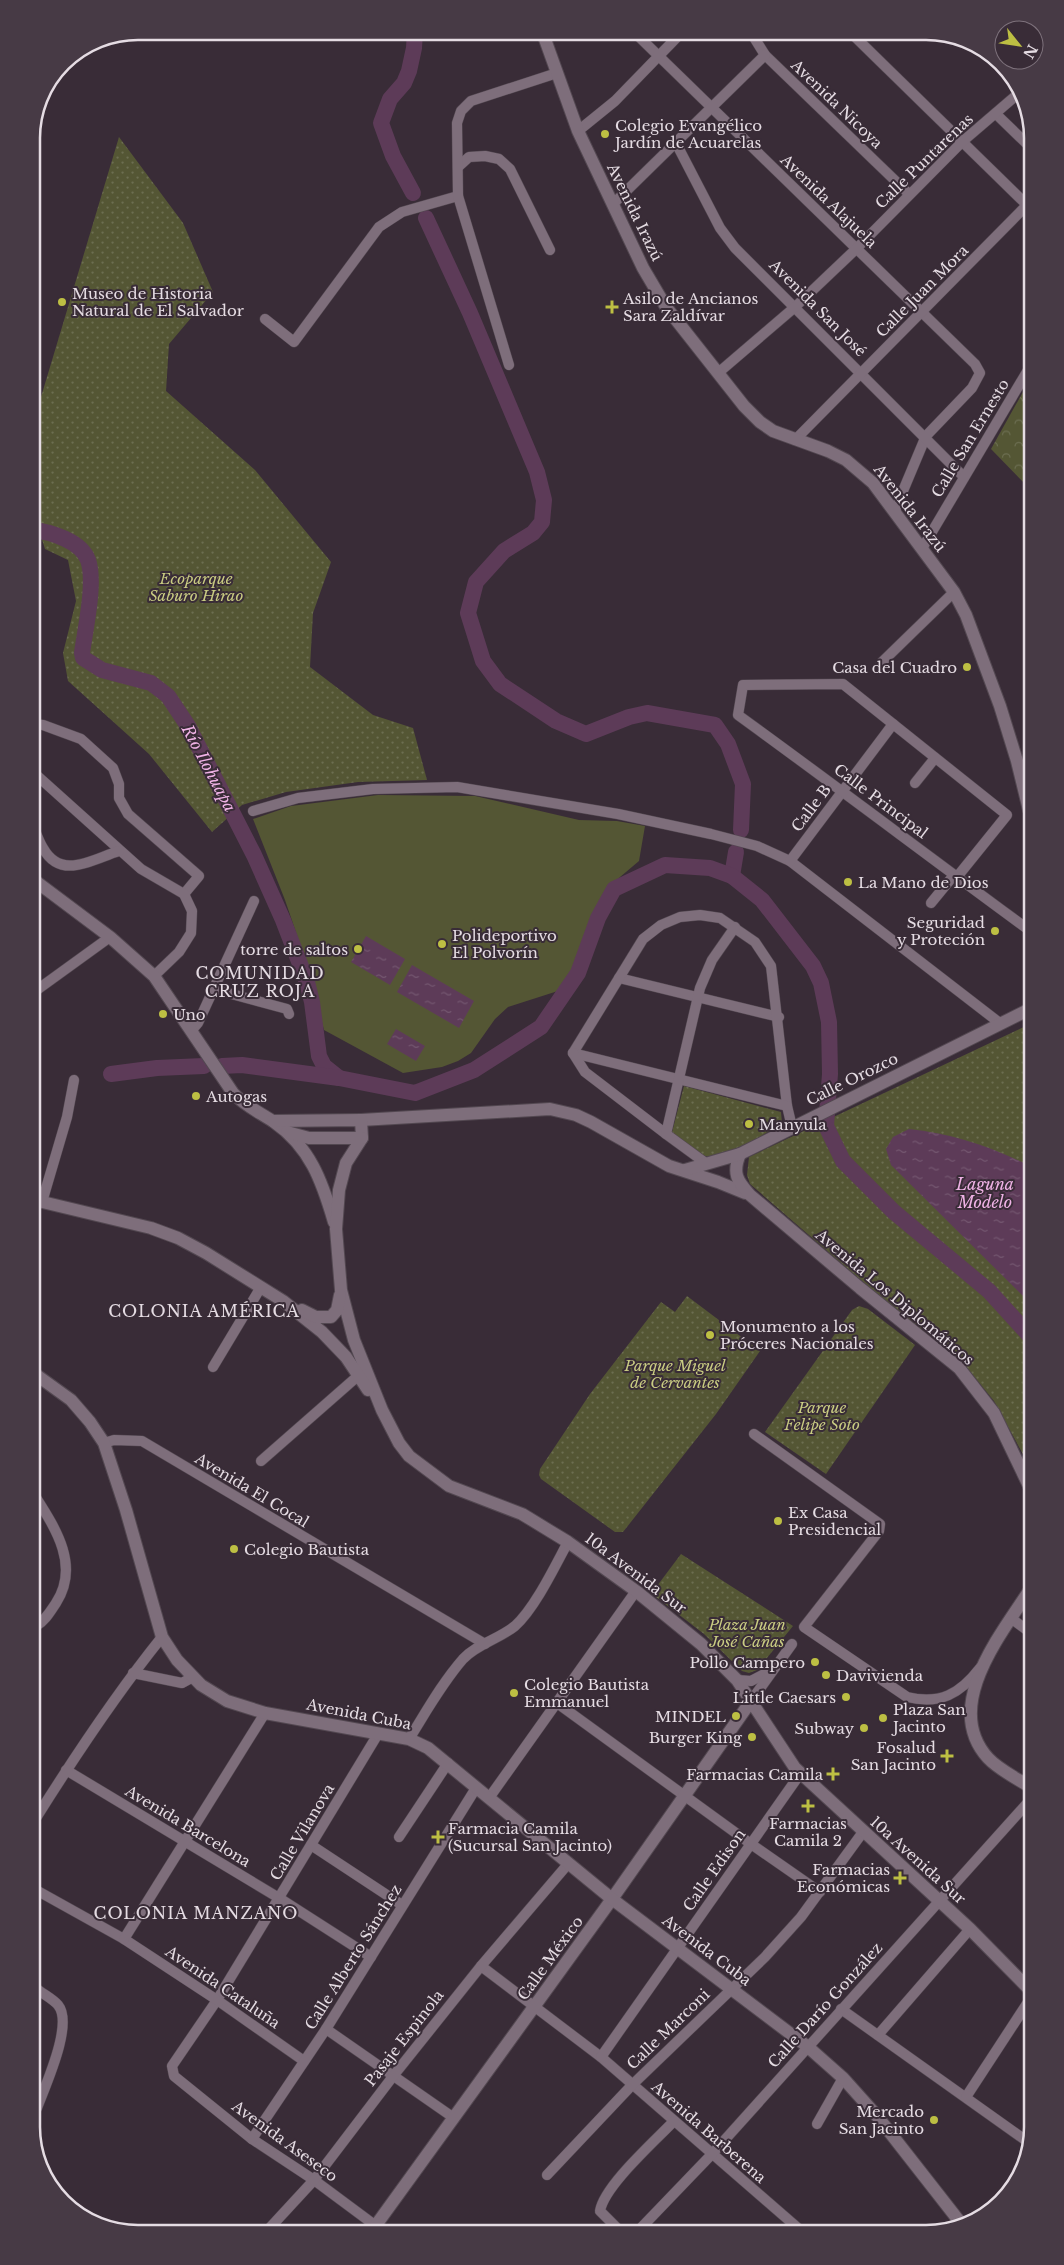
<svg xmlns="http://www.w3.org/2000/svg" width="1064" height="2265" viewBox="0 0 1064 2265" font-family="'Libre Baskerville',serif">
<defs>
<pattern id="grass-dots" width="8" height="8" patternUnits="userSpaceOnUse" patternTransform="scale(1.25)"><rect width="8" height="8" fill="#545634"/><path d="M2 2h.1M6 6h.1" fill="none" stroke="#6c6e51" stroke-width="1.8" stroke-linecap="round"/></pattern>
<pattern id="forest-crowns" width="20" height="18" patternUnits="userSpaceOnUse" patternTransform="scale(1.25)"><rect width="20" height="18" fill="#545634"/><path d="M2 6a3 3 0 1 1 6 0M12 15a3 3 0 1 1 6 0" fill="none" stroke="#6c6e51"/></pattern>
<pattern id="water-ripples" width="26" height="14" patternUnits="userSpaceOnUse" patternTransform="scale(1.25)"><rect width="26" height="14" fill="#5d3b58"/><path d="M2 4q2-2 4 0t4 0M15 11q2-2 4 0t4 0" fill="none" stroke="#745770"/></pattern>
</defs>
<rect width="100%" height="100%" fill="#392c37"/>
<g fill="url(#grass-dots)">
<polygon points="119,137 183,223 213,292 169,344 166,391 255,470 331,562 313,613 310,667 373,715 413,728 427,780 358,782 286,792 242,805 212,832 149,754 68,681 63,653 76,601 68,560 45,549 33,511 32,427"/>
<polygon points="1030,1024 1031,1469 994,1401 963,1363 884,1300 750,1184 747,1175 749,1157"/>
<path d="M684 1086 781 1112 782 1123C763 1134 722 1166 700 1154 690 1148 681 1139 672 1132Z"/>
<polygon points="687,1296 760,1351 716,1414 623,1532 615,1532 541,1479 539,1475 540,1469 590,1394 661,1302 675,1312"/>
<polygon points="859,1306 868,1309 915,1345 826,1474 765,1432 852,1310"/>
<polygon points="681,1554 793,1626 757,1670 749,1673 742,1671 704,1634 656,1597 657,1586"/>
</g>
<polygon fill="url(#forest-crowns)" points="1028,383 1028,487 991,449"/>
<polygon fill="#545634" points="378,795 475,796 579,820 617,821 645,826 639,861 613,883 590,926 575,970 561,990 508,1007 495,1019 471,1053 458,1061 442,1067 403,1073 324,1030 306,962 285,900 253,819 291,806"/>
<g fill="url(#water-ripples)">
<polygon points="366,936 405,959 390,985 351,962"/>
<polygon points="412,965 474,1001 459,1028 397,992"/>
<polygon points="396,1029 425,1046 416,1061 387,1044"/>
<path d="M909 1129C951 1133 992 1147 1030 1166V1303L891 1165 886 1149 893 1137Z"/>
</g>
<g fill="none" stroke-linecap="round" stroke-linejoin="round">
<g stroke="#5d3b58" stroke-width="16">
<polyline points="413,193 393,156 381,123 390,99 404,83 409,71 414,48 415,31"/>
<polyline points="426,218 470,313 537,472 544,500 542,522 533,533 504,551 476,582 468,613 483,661 500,684 556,721 586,734 629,717 647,713 715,725 728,744 743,784 741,830"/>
<path d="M33 530C51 532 81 541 88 560 96 582 85 630 82 653L83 658 102 670 151 683 168 696 188 726 254 855 283 920 307 982 312 1002 319 1056 324 1066 339 1078"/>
<polyline points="732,876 736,852"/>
<polyline points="222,1066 242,1065 339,1078 415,1093 474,1070 541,1027 578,973 598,918 614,889 665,865 710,868 732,876 762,900 813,966 821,983 829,1022 830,1074 826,1126 843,1161 894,1212 989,1291 1030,1336"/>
<polyline points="111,1074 157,1068 204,1066"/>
</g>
<defs>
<g id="minor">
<polyline points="633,31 975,364 980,373 972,388 926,436 895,510"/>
<polyline points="750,31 765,55 909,194"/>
<polyline points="849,31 1027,205"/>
<polyline points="996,114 1027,144"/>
<polyline points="578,131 615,101 683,31"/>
<polyline points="676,143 720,228 735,248 964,477"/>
<polyline points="458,167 469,157 485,156 499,159 510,169 550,250"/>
<polyline points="613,204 765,55"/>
<polyline points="265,319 294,342 379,227 402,212 458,196"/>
<polyline points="509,365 458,196 457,123 461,111 471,101 557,73"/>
<polyline points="718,373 795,307 856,249 963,141 1019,93"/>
<polyline points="795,440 1027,205"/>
<polyline points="923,547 1028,370"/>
<polyline points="881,663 954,592"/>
<polyline points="33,724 43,725 81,739 113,768 119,784 119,798 128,814 199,876 184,894"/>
<polyline points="33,772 141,869 184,894 192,911 191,933 179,952 154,976"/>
<polyline points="915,783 935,758"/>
<polyline points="253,811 298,798 373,789 457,787 618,814 711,834 757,846 790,861 1001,1024"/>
<path d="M33 827C37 834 39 842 43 848 61 881 93 859 119 851"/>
<polyline points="790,861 893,724"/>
<path d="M957 877 1007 815 843 684 743 685 738 715C836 786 932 859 1029 930"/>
<polyline points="931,903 954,875"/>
<polyline points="619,978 779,1017"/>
<polyline points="213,989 287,1009 289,1014"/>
<polyline points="34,992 110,937"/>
<polyline points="192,1030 198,1023 254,901"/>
<polyline points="573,1053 643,939 661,925 680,917 700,915 720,918 755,942 771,966 787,1106 792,1127"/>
<polyline points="573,1053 787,1106"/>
<polyline points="573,1053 585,1072 666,1134"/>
<polyline points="707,1164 666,1134 700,988 712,960 735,927"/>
<polyline points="42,1202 67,1117 74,1080"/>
<polyline points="213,1367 261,1287"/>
<path d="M754 1434 880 1524 879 1531 804 1627 907 1697C940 1705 960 1694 980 1668"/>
<polyline points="104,1443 114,1440 142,1441 485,1644"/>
<polyline points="261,1461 359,1375"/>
<path d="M35 1496C56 1529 80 1566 56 1603 50 1612 45 1621 36 1626"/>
<polyline points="1012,1619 1031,1633"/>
<polyline points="133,1673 182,1683 193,1677"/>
<polyline points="737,1680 751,1681 768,1672"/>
<polyline points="751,1701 792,1644"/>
<polyline points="557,1703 751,1844 820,1892"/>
<polyline points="378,1734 217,2000 172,2066 174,2076 252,2139 314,2180 384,2232"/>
<path d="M409 1739C426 1712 442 1683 463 1659 477 1644 499 1639 515 1626 535 1608 555 1566 568 1542"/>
<polyline points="66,1770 279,1898 371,1957"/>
<polyline points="489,1798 636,1591"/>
<path d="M36 1818C75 1756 116 1694 162 1637"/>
<polyline points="399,1837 448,1763"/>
<polyline points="311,1845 402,1905"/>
<polyline points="36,1890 124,1939 217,2000 304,2061"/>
<polyline points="124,1939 265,1713"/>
<polyline points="481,1966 601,2057 799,2229"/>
<path d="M37 1989C43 1994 53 1999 58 2005 74 2024 45 2086 37 2108"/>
<polyline points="841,2009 1028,2142"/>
<polyline points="326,2029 454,2118"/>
<polyline points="878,2035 970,1929"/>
<polyline points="601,2057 800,1774"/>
<polyline points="966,2097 1032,1996"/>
<polyline points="817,2124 843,2078"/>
<polyline points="252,2139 326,2029 476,1788"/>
<polyline points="547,2175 632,2085 765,1957 801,1917 863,1832"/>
<path d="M619 2230 600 2211C604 2186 655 2141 674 2121"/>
<polyline points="639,2230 712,2154 1032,1798"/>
<polyline points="266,2232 314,2180 394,2075 481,1966 568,1864"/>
</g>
<g id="tertiary">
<polyline points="542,31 578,131 643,268 666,307 744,406 760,422 773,431 828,451 846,460 873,483 954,592 966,615 1000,706 1017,761 1029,810"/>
<polyline points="361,1120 550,1109 576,1115 591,1122 669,1166 718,1182 745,1193"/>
<path d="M740 1154C732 1173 737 1181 750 1195L860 1288 959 1368 994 1413 1031 1490"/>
<polyline points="685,1170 740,1154 1030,1009"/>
<path d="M1031 1588C1002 1633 941 1706 988 1758 999 1770 1018 1779 1032 1788"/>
<polyline points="371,2232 612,1899 751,1701"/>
</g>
<g id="secondary">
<path d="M34 880 110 937 154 976 233 1093C245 1106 259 1112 274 1122 310 1147 322 1181 334 1222"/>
<polyline points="273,1121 361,1120 362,1138 346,1163 339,1190 336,1229 341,1290 354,1340 382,1410 399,1443 409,1456 449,1486 522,1514 568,1542 636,1591 701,1644 737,1680 795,1768 970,1929 1032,1992"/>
<polyline points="287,1132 309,1138 362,1138"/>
<polyline points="34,1200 151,1228 178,1238 206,1253 283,1301 322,1332 346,1357 368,1390"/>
<polyline points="302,1310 316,1317 331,1317 337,1310 340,1295"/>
<polyline points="35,1374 71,1400 90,1422 104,1443 126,1510 162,1637 177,1660 201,1685 227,1701 265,1713 409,1739 428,1748 612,1899 808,2047 843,2078 877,2116 963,2226"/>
</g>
</defs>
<use href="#minor" stroke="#534851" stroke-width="11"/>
<use href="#tertiary" stroke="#534851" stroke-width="14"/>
<use href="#secondary" stroke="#534851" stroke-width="14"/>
<use href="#minor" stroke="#7e6e7b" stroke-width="10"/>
<use href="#tertiary" stroke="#7e6e7b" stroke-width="12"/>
<use href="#secondary" stroke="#7e6e7b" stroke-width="12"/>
</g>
<g fill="#bdbf43" stroke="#392c37" stroke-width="2">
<circle cx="605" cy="134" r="5"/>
<circle cx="62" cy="302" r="5"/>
<path d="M609.5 299.5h5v5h5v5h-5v5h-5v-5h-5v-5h5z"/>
<circle cx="967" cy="667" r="5"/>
<circle cx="848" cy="882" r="5"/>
<circle cx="995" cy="931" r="5"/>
<circle cx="442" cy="944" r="5"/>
<circle cx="358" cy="949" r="5"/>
<circle cx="163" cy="1014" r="5"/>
<circle cx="196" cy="1096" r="5"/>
<circle cx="749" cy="1124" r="5"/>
<circle cx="710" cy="1335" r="5"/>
<circle cx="778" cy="1521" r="5"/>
<circle cx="234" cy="1549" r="5"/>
<circle cx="815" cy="1662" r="5"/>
<circle cx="826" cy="1675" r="5"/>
<circle cx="514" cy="1693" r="5"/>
<circle cx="846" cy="1697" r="5"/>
<circle cx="736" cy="1716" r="5"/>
<circle cx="883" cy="1718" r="5"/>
<circle cx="864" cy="1728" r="5"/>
<circle cx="752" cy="1737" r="5"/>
<path d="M944.5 1748.5h5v5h5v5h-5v5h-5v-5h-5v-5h5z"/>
<path d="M830.5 1766.5h5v5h5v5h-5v5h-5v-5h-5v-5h5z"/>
<path d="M805.5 1798.5h5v5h5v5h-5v5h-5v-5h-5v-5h5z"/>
<path d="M435.5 1829.5h5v5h5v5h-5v5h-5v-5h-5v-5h5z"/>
<path d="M897.5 1870.5h5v5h5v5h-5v5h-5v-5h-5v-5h5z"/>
<circle cx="934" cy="2120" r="5"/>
</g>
<g text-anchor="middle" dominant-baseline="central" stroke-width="4" stroke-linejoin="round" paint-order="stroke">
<g font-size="15" fill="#e5dce3" stroke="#392c37">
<text transform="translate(837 104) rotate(44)">Avenida Nicoya</text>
<text transform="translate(924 161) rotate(-44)">Calle Puntarenas</text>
<text transform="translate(829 201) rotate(44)">Avenida Alajuela</text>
<text transform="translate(635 212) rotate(64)">Avenida Irazú</text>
<text transform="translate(922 291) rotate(-45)">Calle Juan Mora</text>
<text transform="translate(818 308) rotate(45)">Avenida San José</text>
<text transform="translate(970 438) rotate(-59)">Calle San Ernesto</text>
<text transform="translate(910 508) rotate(52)">Avenida Irazú</text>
<text transform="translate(881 801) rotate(37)">Calle Principal</text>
<text transform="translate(811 808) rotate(-53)">Calle B</text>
<text transform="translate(852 1079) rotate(-26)">Calle Orozco</text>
<text transform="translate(895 1297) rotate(40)">Avenida Los Diplomáticos</text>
<text transform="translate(252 1490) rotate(31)">Avenida El Cocal</text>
<text transform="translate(636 1573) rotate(37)">10a Avenida Sur</text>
<text transform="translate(359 1714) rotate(11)">Avenida Cuba</text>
<text transform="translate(188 1826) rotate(31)">Avenida Barcelona</text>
<text transform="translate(302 1832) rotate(-59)">Calle Vilanova</text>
<text transform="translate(918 1860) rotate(42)">10a Avenida Sur</text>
<text transform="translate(714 1870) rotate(-55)">Calle Edison</text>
<text transform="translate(707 1950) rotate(37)">Avenida Cuba</text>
<text transform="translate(353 1957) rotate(-58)">Calle Alberto Sánchez</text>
<text transform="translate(550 1958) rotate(-54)">Calle México</text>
<text transform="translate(223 1987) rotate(34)">Avenida Cataluña</text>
<text transform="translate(825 2005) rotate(-48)">Calle Darío González</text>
<text transform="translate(668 2029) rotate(-44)">Calle Marconi</text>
<text transform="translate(404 2038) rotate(-52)">Pasaje Espinola</text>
<text transform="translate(709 2132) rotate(41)">Avenida Barberena</text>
<text transform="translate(285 2141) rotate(36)">Avenida Aseseco</text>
</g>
<g font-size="15" fill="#e5dce3" stroke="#392c37" text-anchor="start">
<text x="615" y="125">Colegio Evangélico<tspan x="615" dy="17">Jardín de Acuarelas</tspan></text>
<text x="72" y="293">Museo de Historia<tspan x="72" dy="17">Natural de El Salvador</tspan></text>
<text x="623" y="298">Asilo de Ancianos<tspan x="623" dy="17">Sara Zaldívar</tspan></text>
<text x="957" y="667" text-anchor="end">Casa del Cuadro</text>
<text x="858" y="882">La Mano de Dios</text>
<text x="985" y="922" text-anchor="end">Seguridad<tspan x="985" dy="17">y Proteción</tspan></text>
<text x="452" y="935">Polideportivo<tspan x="452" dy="17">El Polvorín</tspan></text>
<text x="348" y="949" text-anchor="end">torre de saltos</text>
<text x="173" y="1014">Uno</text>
<text x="206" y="1096">Autogas</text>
<text x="759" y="1124">Manyula</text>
<text x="720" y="1326">Monumento a los<tspan x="720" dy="17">Próceres Nacionales</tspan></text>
<text x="788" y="1512">Ex Casa<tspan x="788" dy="17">Presidencial</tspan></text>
<text x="244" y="1549">Colegio Bautista</text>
<text x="805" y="1662" text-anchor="end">Pollo Campero</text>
<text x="836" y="1675">Davivienda</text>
<text x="524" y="1684">Colegio Bautista<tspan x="524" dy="17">Emmanuel</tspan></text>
<text x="836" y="1697" text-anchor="end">Little Caesars</text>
<text x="893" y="1709">Plaza San<tspan x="893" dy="17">Jacinto</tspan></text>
<text x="726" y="1716" text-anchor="end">MINDEL</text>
<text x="854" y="1728" text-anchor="end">Subway</text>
<text x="742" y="1737" text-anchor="end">Burger King</text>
<text x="936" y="1747" text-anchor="end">Fosalud<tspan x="936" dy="17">San Jacinto</tspan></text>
<text x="823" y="1774" text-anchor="end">Farmacias Camila</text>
<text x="808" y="1823" text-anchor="middle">Farmacias<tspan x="808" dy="17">Camila 2</tspan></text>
<text x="448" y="1828">Farmacia Camila<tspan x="448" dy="17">(Sucursal San Jacinto)</tspan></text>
<text x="890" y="1869" text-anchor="end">Farmacias<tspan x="890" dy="17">Económicas</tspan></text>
<text x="924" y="2111" text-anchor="end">Mercado<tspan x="924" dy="17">San Jacinto</tspan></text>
</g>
<g font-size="15" font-style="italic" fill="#c9cc82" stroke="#392c37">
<text x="196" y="578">Ecoparque<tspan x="196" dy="17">Saburo Hirao</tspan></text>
<text x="675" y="1365">Parque Miguel<tspan x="675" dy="17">de Cervantes</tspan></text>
<text x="822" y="1407">Parque<tspan x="822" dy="17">Felipe Soto</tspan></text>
<text x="747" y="1624">Plaza Juan<tspan x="747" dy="17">José Cañas</tspan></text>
</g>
<g font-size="16" font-style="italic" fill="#efb2e5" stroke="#392c37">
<text transform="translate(209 768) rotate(62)">Río Ilohuapa</text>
<text x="985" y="1184">Laguna<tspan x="985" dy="18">Modelo</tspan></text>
</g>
<g font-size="16" letter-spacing="1" fill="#e5dce3" stroke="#392c37">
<text x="260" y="973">COMUNIDAD<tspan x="260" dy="18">CRUZ ROJA</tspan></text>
<text x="204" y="1311">COLONIA AMÉRICA</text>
<text x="196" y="1913">COLONIA MANZANO</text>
</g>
</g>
<path d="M0 0H1064V2265H0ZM138 40H926A98 98 0 0 1 1024 138V2127A98 98 0 0 1 926 2225H138A98 98 0 0 1 40 2127V138A98 98 0 0 1 138 40Z" fill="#473a45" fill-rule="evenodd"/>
<path fill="none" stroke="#e5dce3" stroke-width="2.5" d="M138 40H926A98 98 0 0 1 1024 138V2127A98 98 0 0 1 926 2225H138A98 98 0 0 1 40 2127V138A98 98 0 0 1 138 40Z"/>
<g transform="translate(1019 45) rotate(120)"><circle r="24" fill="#392c37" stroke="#7e727c"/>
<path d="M0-4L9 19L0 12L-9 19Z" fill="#bdbf43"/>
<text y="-8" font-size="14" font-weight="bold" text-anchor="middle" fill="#e5dce3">N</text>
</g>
</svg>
